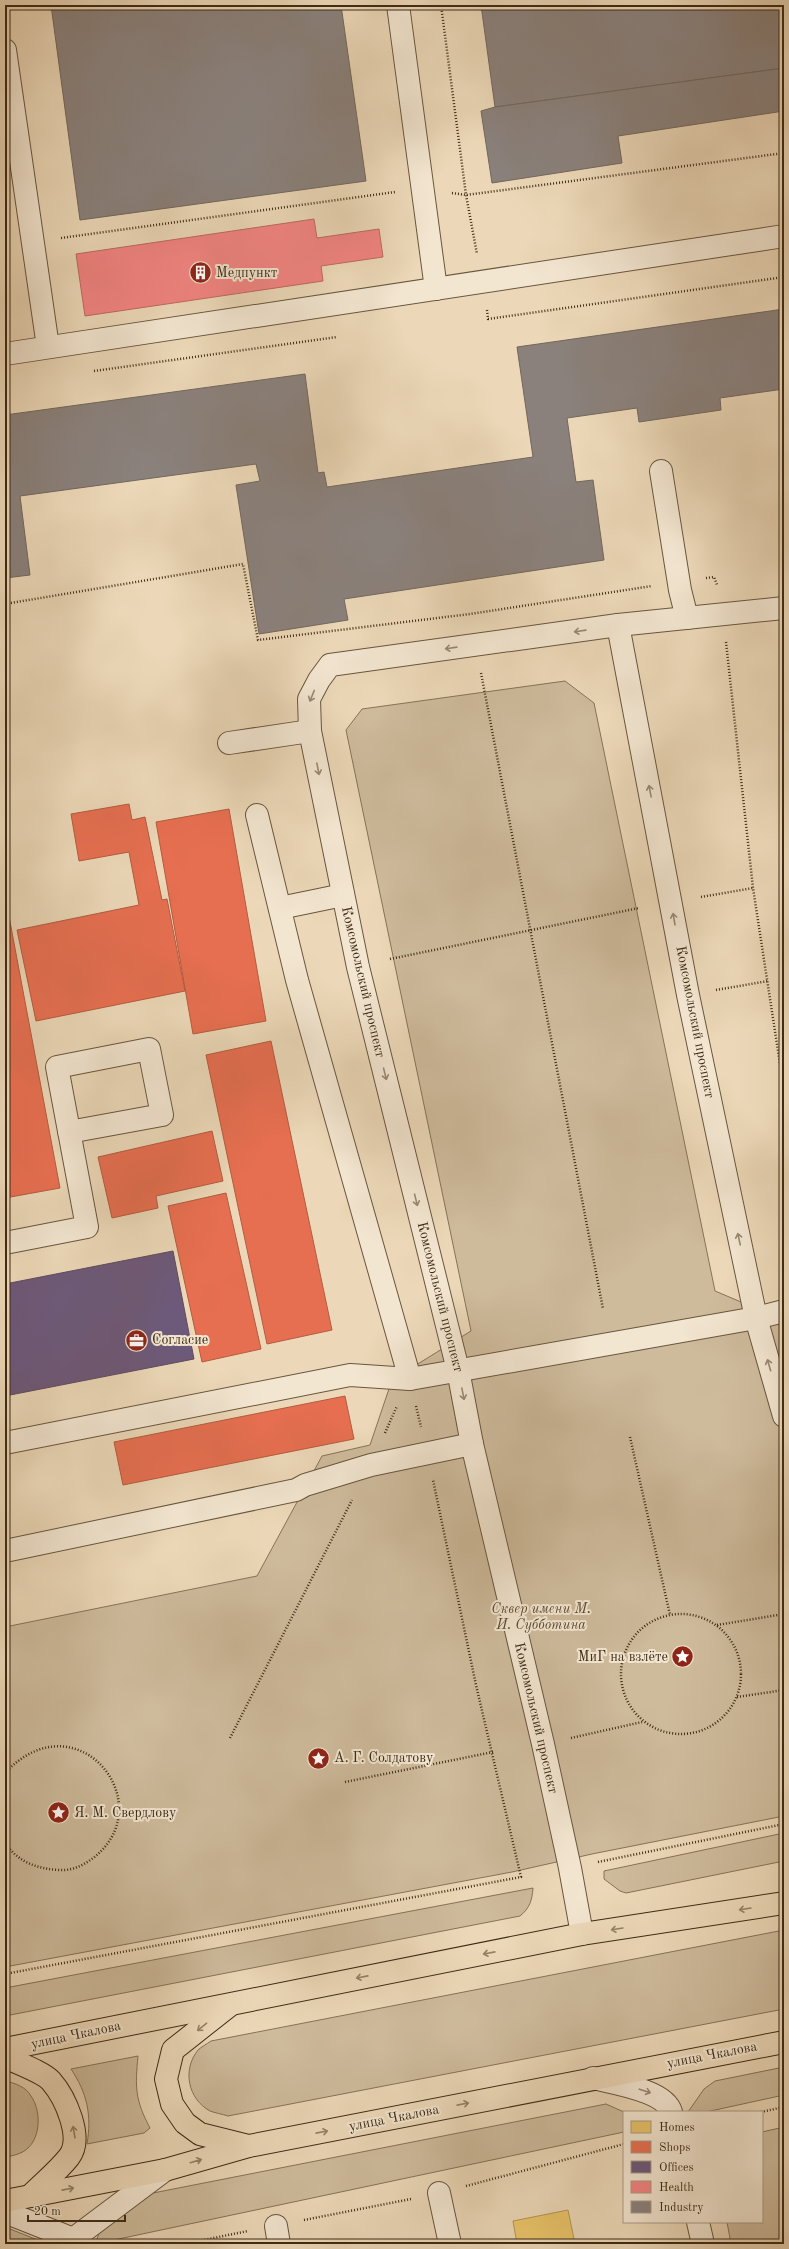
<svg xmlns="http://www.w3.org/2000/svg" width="789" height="2249" viewBox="0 0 789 2249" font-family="'Old Standard TT',serif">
<rect width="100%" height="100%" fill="#ecd8b8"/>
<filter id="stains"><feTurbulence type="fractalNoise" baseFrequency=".005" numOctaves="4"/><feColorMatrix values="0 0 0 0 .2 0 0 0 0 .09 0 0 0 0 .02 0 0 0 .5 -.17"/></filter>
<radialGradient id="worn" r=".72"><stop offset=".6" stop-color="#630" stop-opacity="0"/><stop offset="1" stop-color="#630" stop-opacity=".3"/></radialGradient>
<g fill="#cebb9c" stroke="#867358">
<polygon points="565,681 594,703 715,1291 772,1315 784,1314 784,1816 592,1854 512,1872 5,1967 5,1627 257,1576 322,1456 370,1445 392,1380 471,1331 346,730 362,709"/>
<polygon points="784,1833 784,1861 626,1893 620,1891 604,1879 604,1871"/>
<path d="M533 1888C532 1900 530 1908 520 1916L5 2016V1988Z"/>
<path d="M784 1930V2009L228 2116C222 2114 215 2113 210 2111 188 2099 182 2070 198 2050 201 2047 207 2044 211 2041Z"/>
<path d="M138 2056C135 2087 135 2100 150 2128L144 2133 87 2144C92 2115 87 2093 71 2069Z"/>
<polygon points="784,2067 784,2095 706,2112 688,2112 704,2089 715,2081"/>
<path d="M5 2081C15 2083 26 2087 31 2096 41 2110 41 2136 28 2148 22 2154 12 2156 5 2157Z"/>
<polygon points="606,2104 624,2112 624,2132 95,2244 100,2231 153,2193"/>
<polygon points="784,2127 784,2244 731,2244 727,2222 762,2222 762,2132"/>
<polygon points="5,2227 48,2244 5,2244"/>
</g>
<polygon fill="#e9c46a" stroke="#b59650" points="568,2210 575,2244 517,2244 513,2221"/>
<g fill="#e76f51" stroke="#b45b3f">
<polygon points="129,804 132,820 145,817 162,900 167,899 185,991 36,1021 17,930 139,905 129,852 79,861 71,814"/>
<polygon points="229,809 266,1021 193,1034 156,822"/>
<polygon points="5,895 60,1188 5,1198"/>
<polygon points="271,1041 332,1330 267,1344 206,1055"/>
<polygon points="212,1131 223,1181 156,1196 158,1208 112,1218 98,1157"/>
<polygon points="226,1193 261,1349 202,1362 168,1206"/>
<polygon points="345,1396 354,1439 123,1485 114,1442"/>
</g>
<polygon fill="#6d597a" stroke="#5f4b5c" points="173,1251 194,1359 5,1396 5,1284"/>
<polygon fill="#f28482" stroke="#bc6961" points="314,219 317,238 379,229 383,257 321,266 323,281 85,316 76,254"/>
<g fill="#8a817c" stroke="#73675d">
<polygon points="51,5 341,5 366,181 80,220"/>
<polygon points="481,5 784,5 784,68 495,107"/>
<polygon points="784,68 784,111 618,136 622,163 492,183 481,111 495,107"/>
<polygon points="784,309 784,389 720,398 721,410 639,422 637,408 567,418 576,482 593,480 604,560 344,599 348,620 259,634 236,485 260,481 256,464 20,496 30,575 5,578 5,415 305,374 318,473 324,472 327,487 533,457 517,347"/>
</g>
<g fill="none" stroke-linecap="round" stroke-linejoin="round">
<defs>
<g id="minor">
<polyline points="398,5 436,289"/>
<polyline points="5,50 48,347"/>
<polyline points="5,354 784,236"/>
<polyline points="661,471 680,590 687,618"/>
<polyline points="618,625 688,995 756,1318 784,1416"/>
<polyline points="229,743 310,731"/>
<polyline points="257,815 297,980 410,1379"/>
<polyline points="280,908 343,895"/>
<polyline points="5,1243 87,1227 57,1067 149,1049 162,1115 69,1132"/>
<polyline points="5,1443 350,1375 410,1379 756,1318 784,1311"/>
<polyline points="5,1551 296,1490 305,1485 371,1465 472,1444"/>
<polyline points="582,1934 570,1868 543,1744 472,1444 458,1370 358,967 310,731 309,699 319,680 330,665 618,625 784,608"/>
<path d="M593 2078C613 2083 665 2090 671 2112"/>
<polyline points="439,2193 450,2244"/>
<polyline points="5,2212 73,2239 165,2170"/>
<polyline points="698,2222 703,2244"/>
<polyline points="276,2226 279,2244"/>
</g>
<g id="major">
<polyline points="230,2005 173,2050 166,2079 172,2104 185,2123 200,2134 248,2146"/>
<polyline points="5,2049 582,1934 784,1903"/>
<path d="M5 2057C17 2063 43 2072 51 2081 65 2097 84 2138 69 2157 58 2171 43 2183 30 2196"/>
<polyline points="5,2201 165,2170 249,2146 784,2042"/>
</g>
</defs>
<use href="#minor" stroke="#69563e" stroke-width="24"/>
<use href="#major" stroke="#3d2b15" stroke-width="24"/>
<g stroke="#3d2b15" stroke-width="2.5" stroke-dasharray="1 2" stroke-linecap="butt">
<polyline points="441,5 466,195 477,254"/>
<polyline points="452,193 466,195 784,153"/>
<polyline points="61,238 395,192"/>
<polyline points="487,310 488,319 784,277"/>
<polyline points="94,371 337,337"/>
<polyline points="706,578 714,577 717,585"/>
<polyline points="5,604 243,564 258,640 470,614 652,586"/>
<polyline points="726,642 753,888 784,1090"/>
<polyline points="481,673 603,1309"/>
<polyline points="701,897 753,888"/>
<polyline points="390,959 639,908"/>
<polyline points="716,990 768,981"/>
<polyline points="416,1406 421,1427"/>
<polyline points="385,1433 397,1406"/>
<polyline points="630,1437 670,1615"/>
<circle cx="681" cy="1674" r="60"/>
<polyline points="717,1625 784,1614"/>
<polyline points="737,1697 784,1690"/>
<polyline points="230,1738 352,1500"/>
<polyline points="571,1738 642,1722"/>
<path d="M5 1773C75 1698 159 1799 98 1854 88 1863 74 1871 60 1870 37 1869 18 1862 5 1843"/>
<polyline points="345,1782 493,1752"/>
<polyline points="598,1862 784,1824"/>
<polyline points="5,1974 521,1877 476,1685 433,1480"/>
<polyline points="761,2112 784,2107"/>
<polyline points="466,2186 624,2144"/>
<polyline points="304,2220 411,2199"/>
<polyline points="184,2244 248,2231"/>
</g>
<use href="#minor" stroke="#f3e6d1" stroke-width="22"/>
<use href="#major" stroke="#ecd8b8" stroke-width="22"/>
</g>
<defs><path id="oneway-shaft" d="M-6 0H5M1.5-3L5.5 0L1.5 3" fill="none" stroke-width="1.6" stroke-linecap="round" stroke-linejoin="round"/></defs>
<g stroke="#988873">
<use href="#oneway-shaft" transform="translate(580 631) rotate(172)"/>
<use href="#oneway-shaft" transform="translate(451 648) rotate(172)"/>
<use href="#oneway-shaft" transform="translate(312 696) rotate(112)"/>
<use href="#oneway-shaft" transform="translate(318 769) rotate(79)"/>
<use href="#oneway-shaft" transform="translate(650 791) rotate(-101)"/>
<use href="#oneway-shaft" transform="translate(674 919) rotate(-100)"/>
<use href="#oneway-shaft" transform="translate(385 1074) rotate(76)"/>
<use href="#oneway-shaft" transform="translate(416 1200) rotate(76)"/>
<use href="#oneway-shaft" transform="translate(739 1239) rotate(-102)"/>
<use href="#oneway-shaft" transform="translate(769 1365) rotate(-106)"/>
<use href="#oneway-shaft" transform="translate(463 1394) rotate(79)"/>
<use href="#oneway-shaft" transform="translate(645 2091) rotate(18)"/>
</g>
<g stroke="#948266">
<use href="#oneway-shaft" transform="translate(745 1909) rotate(171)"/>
<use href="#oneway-shaft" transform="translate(617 1929) rotate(171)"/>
<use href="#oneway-shaft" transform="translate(489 1953) rotate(169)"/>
<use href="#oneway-shaft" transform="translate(362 1977) rotate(169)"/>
<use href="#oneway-shaft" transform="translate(202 2027) rotate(141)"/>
<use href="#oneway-shaft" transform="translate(463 2104) rotate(-11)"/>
<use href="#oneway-shaft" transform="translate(74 2132) rotate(-100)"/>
<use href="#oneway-shaft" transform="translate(322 2132) rotate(-11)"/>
<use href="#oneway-shaft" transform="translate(196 2161) rotate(-16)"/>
<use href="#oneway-shaft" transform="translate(68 2189) rotate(-11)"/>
</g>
<defs>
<symbol id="building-disc" viewBox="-11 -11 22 22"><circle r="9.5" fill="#8f2418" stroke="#f3e6d1"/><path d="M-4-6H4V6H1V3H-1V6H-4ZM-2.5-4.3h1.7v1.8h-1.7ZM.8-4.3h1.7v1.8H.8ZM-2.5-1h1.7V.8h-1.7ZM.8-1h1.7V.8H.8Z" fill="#fff"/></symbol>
<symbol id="office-disc" viewBox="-11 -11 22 22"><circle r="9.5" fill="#8f2418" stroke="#f3e6d1"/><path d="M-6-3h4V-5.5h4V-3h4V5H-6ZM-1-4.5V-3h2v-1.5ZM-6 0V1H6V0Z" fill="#fff"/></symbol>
<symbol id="sight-disc" viewBox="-11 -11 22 22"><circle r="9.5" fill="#8f2418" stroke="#f3e6d1"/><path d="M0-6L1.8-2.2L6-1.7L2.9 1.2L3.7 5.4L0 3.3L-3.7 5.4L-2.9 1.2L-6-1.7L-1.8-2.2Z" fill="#fff"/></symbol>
</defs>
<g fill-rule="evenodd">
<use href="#building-disc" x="188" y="260" width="25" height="25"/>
<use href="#office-disc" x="124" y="1328" width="25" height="25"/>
<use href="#sight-disc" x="670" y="1644" width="25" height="25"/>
<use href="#sight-disc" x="306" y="1746" width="25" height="25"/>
<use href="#sight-disc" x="46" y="1800" width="25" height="25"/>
</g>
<g text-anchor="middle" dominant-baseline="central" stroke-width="4" stroke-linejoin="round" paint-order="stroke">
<g font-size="14" fill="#3d2b15" stroke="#f3e6d1" text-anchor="start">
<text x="216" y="273">Медпункт</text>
<text x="152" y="1340">Согласие</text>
<text x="668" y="1657" text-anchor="end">МиГ на взлёте</text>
<text x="334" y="1758">А. Г. Солдатову</text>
<text x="74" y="1813">Я. М. Свердлову</text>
</g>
<g font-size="14" fill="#3d2b15" stroke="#f3e6d1">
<text transform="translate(363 982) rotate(77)">Комсомольский проспект</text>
<text transform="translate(695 1022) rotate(79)">Комсомольский проспект</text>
<text transform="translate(440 1297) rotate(76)">Комсомольский проспект</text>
<text transform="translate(536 1718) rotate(77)">Комсомольский проспект</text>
<text transform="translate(76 2035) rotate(-12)">улица Чкалова</text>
<text transform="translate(712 2055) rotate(-11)">улица Чкалова</text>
<text transform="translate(394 2118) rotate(-11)">улица Чкалова</text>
</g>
<g font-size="14" font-style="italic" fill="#5a4830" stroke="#f3e6d1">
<text x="541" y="1609">Сквер имени М.<tspan x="541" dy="16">И. Субботина</tspan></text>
</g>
</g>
<rect width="789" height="2249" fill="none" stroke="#ecd8b8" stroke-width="20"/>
<rect x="6" y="6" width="777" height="2237" fill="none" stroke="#3d2b15" stroke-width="2"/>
<rect x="10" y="10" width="769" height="2229" fill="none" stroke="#3d2b15"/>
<rect x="623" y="2111" width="140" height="112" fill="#f3e6d1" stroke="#aa9b86"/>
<rect x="631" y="2121" width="20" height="12" fill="#e9c46a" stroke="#aa9b86"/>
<text x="659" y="2131" font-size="12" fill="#3d2b15">Homes</text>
<rect x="631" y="2141" width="20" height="12" fill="#e76f51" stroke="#aa9b86"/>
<text x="659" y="2151" font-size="12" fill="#3d2b15">Shops</text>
<rect x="631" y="2161" width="20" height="12" fill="#6d597a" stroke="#aa9b86"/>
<text x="659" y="2171" font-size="12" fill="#3d2b15">Offices</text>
<rect x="631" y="2181" width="20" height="12" fill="#f28482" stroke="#aa9b86"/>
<text x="659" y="2191" font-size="12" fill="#3d2b15">Health</text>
<rect x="631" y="2201" width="20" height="12" fill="#8a817c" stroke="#aa9b86"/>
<text x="659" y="2211" font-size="12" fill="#3d2b15">Industry</text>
<path d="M28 2215v6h97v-6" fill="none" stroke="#3d2b15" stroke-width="2"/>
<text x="34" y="2215" font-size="12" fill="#3d2b15" stroke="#f3e6d1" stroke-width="3" paint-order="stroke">20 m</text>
<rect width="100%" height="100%" filter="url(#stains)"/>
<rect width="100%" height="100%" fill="url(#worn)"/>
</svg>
